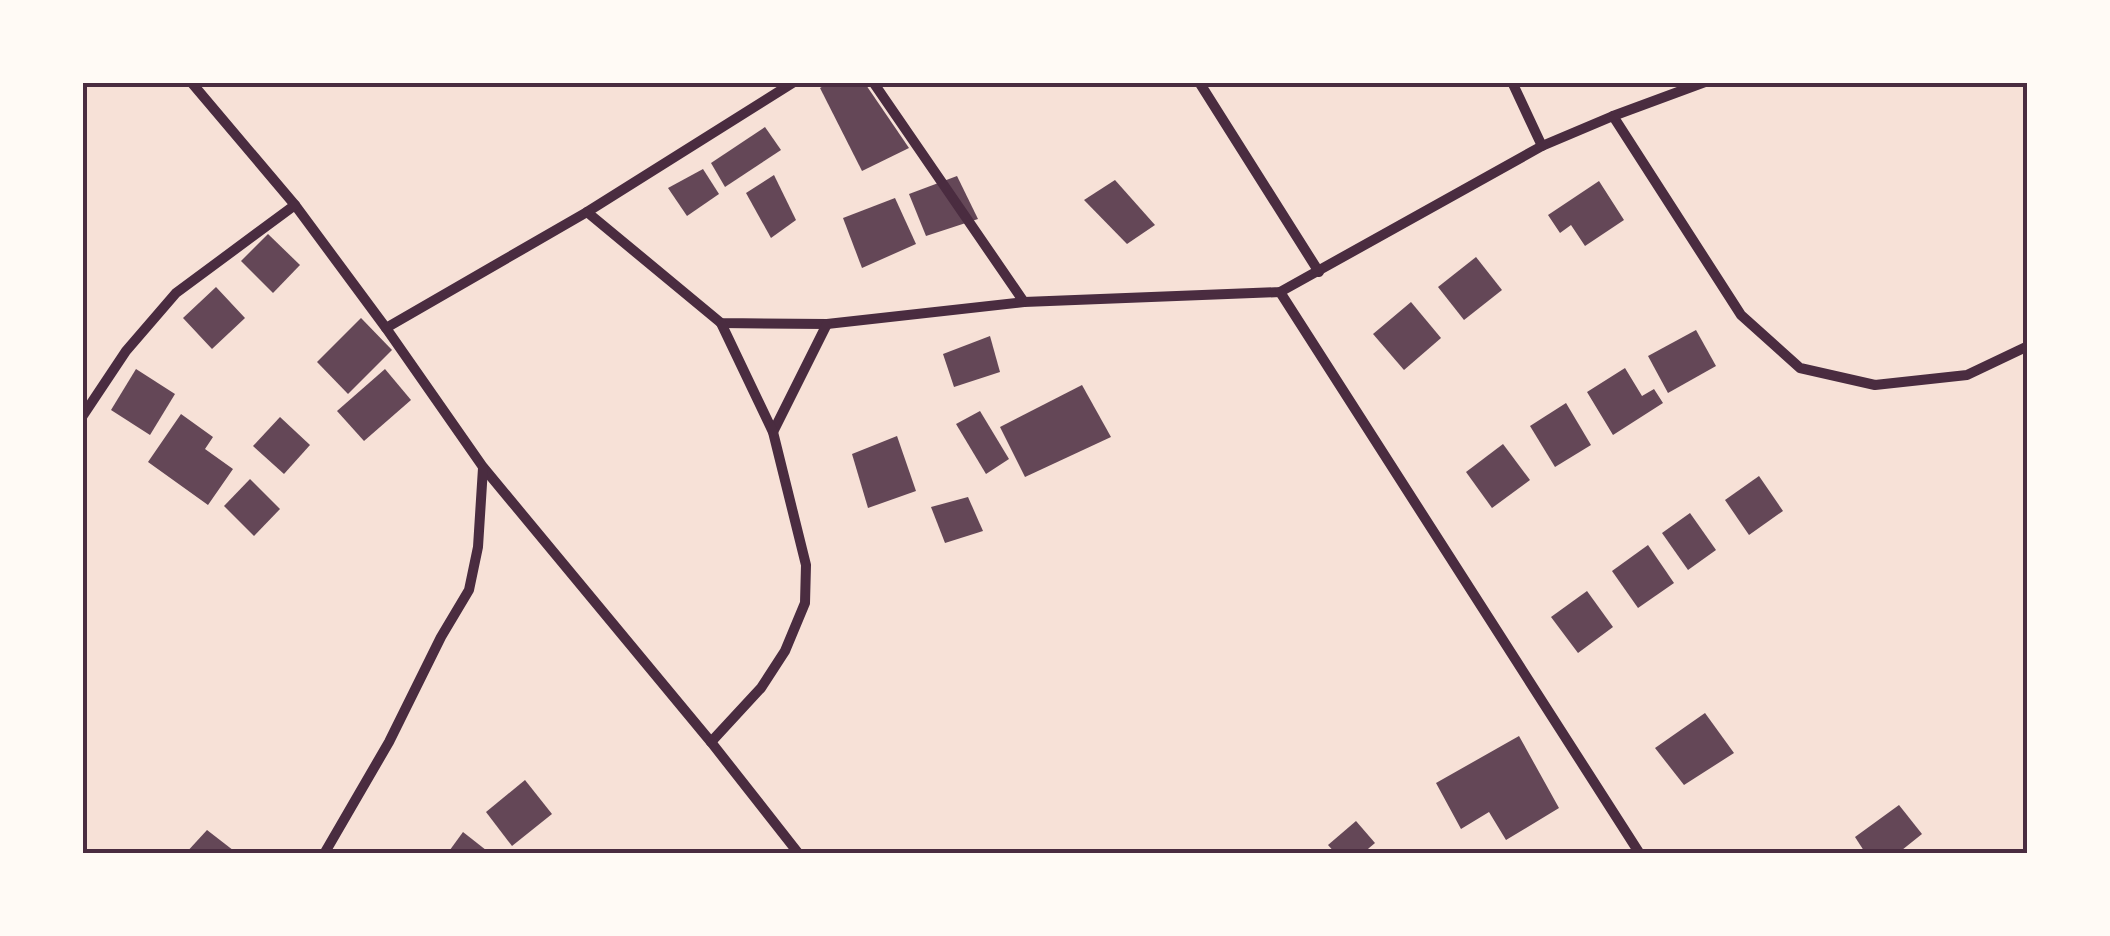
<svg xmlns="http://www.w3.org/2000/svg" width="2110" height="936" viewBox="0 0 2110 936" font-family="'Titillium Web',sans-serif">
<rect width="100%" height="100%" fill="#f7e1d7"/>
<g fill="#644757">
<polygon points="830,82 864,82 909,148 862,171 820,88"/>
<polygon points="765,127 781,150 725,187 711,163"/>
<polygon points="703,169 719,194 687,216 668,188"/>
<polygon points="774,175 796,220 771,238 746,193"/>
<polygon points="957,176 978,219 926,236 909,194"/>
<polygon points="1115,180 1155,225 1127,244 1084,200"/>
<polygon points="1599,181 1624,220 1585,246 1571,225 1560,233 1548,215"/>
<polygon points="895,198 916,244 862,268 843,218"/>
<polygon points="268,234 300,265 273,293 241,261"/>
<polygon points="1476,257 1502,290 1464,320 1438,287"/>
<polygon points="216,287 245,318 212,349 183,318"/>
<polygon points="1411,302 1441,338 1404,370 1373,334"/>
<polygon points="361,318 392,350 348,394 317,362"/>
<polygon points="1696,330 1716,366 1668,393 1648,356"/>
<polygon points="990,336 1000,372 954,387 943,354"/>
<polygon points="1625,368 1642,396 1654,389 1663,403 1613,435 1587,392"/>
<polygon points="136,369 175,394 150,435 111,410"/>
<polygon points="385,369 411,400 364,441 337,411"/>
<polygon points="1082,385 1111,437 1025,477 1000,427"/>
<polygon points="1566,403 1591,445 1555,467 1530,426"/>
<polygon points="980,411 1009,459 986,474 956,424"/>
<polygon points="181,414 213,437 205,449 233,469 208,505 148,462"/>
<polygon points="280,417 310,445 284,474 253,446"/>
<polygon points="897,436 916,491 868,508 852,454"/>
<polygon points="1503,444 1530,480 1492,508 1466,472"/>
<polygon points="1759,476 1783,511 1749,535 1725,500"/>
<polygon points="250,479 280,509 254,536 224,506"/>
<polygon points="968,497 983,531 945,543 931,507"/>
<polygon points="1690,513 1716,550 1688,570 1662,533"/>
<polygon points="1648,545 1674,583 1638,608 1612,571"/>
<polygon points="1587,591 1613,627 1578,653 1551,617"/>
<polygon points="1705,713 1734,753 1684,785 1655,748"/>
<polygon points="1519,736 1559,808 1506,840 1489,812 1461,829 1436,783"/>
<polygon points="525,780 552,814 512,846 486,812"/>
<polygon points="1899,805 1922,834 1897,854 1866,854 1855,837"/>
<polygon points="1356,821 1375,843 1362,854 1336,854 1328,845"/>
<polygon points="207,830 238,854 185,854"/>
<polygon points="463,832 491,854 447,854"/>
</g>
<g fill="none" stroke-linecap="round" stroke-linejoin="round">
<g stroke="#4a2c40" stroke-width="10">
<polyline points="191,82 295,205 386,328 483,467 711,742 799,854"/>
<polyline points="873,82 1024,302"/>
<polyline points="1199,82 1319,272"/>
<polyline points="1512,82 1542,146"/>
<polyline points="1613,116 1741,315 1800,368 1875,385 1967,375 2028,346"/>
<polyline points="587,212 721,323 827,324 1024,302 1280,292 1542,146 1613,116 1705,82"/>
<polyline points="1280,292 1640,854"/>
<polyline points="386,328 587,212 794,82"/>
<polyline points="82,417 126,351 176,293 295,205"/>
<polyline points="773,432 827,324"/>
<polyline points="711,742 761,688 785,651 805,603 806,565 773,432 721,323"/>
<polyline points="324,854 389,742 441,637 469,590 478,547 483,468"/>
</g>
</g>
<rect width="2110" height="936" fill="none" stroke="#fffaf5" stroke-width="170"/>
<rect x="85" y="85" width="1940" height="766" fill="none" stroke="#4a2c40" stroke-width="4"/>
</svg>
